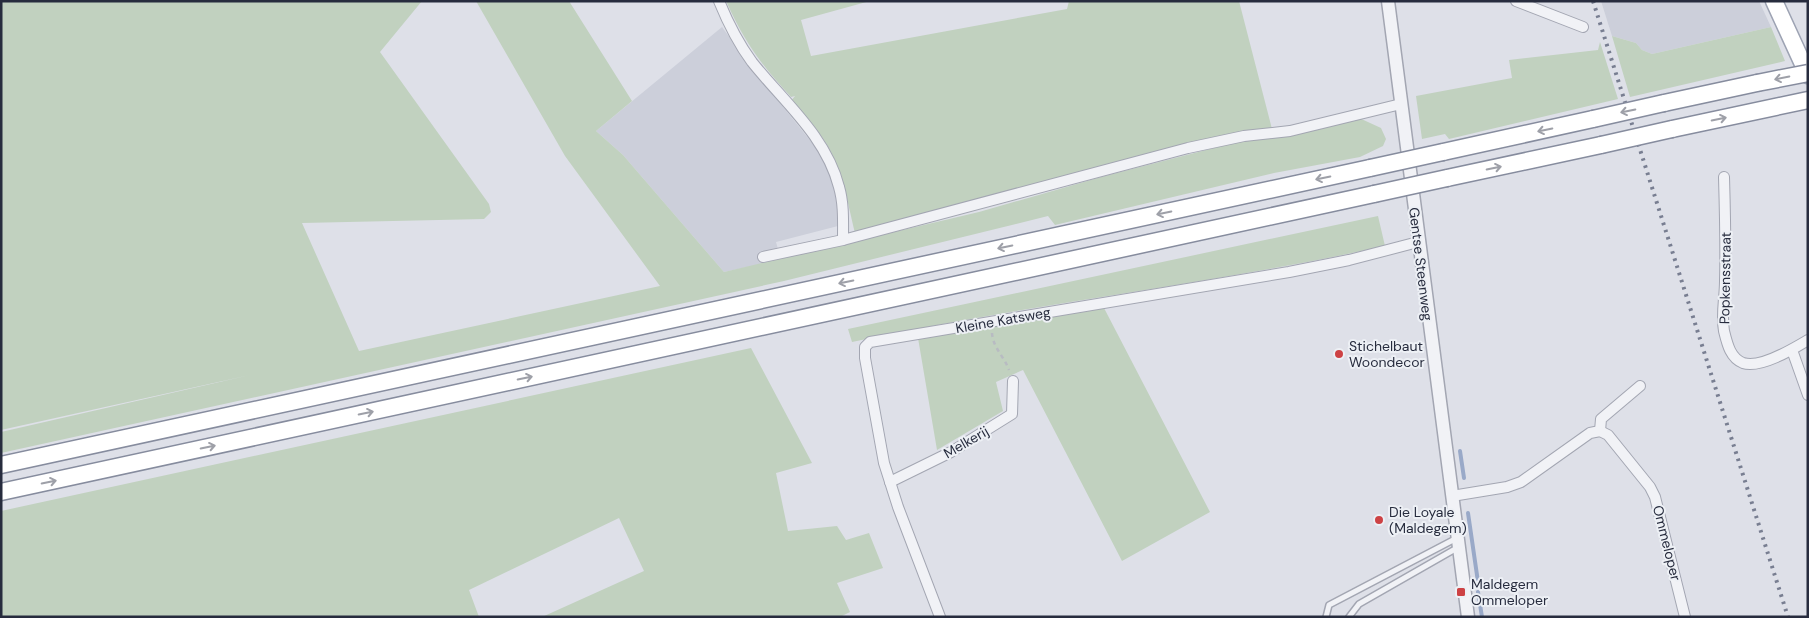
<svg xmlns="http://www.w3.org/2000/svg" width="1809" height="618" viewBox="0 0 1809 618" font-family="'DM Sans',sans-serif">
<rect width="100%" height="100%" fill="#dee0e8"/>
<g fill="#cccfda">
<polygon points="1601,1 1759,1 1771,27 1652,54 1642,50 1636,43 1612,36"/>
<polygon points="722,27 759,77 821,154 835,188 839,212 838,226 776,242 781,260 724,272 623,155 596,131"/>
</g>
<g fill="#c1d1bf">
<polygon points="1,1 422,1 380,52 489,204 491,212 484,219 302,223 359,351 660,286 565,156 476,1 569,1 632,101 596,131 623,155 724,272 979,212 1101,177 1241,141 1357,117 1381,128 1386,139 1383,146 1360,157 1274,173 1055,225 1048,216 784,281 1,453 1,432 250,375 1,430"/>
<path d="M726 1H870L801 20 811 56 1067 9 1069 1H1239L1272 129 855 233C847 200 842 166 822 137 813 125 801 113 791 101L795 96 791 97C761 65 744 41 726 1Z"/>
<polygon points="1771,27 1785,61 1630,97 1612,36 1636,43 1642,50 1652,54"/>
<polygon points="1600,42 1618,99 1449,139 1445,134 1422,139 1416,96 1512,78 1509,60 1598,50"/>
<path d="M1378 216 1385 246C1208 285 1028 304 852 342L848 329Z"/>
<polygon points="1104,308 1210,512 1122,561 1023,370 996,382 1003,411 937,450 918,338"/>
<polygon points="751,348 812,463 776,473 788,531 837,526 846,540 869,533 883,568 837,583 850,612 840,617 542,617 644,571 619,518 469,590 479,617 1,617 1,511"/>
</g>
<g fill="none" stroke-linecap="round" stroke-linejoin="round">
<g stroke="#99a9c8" stroke-width="4">
<polyline points="1460,451 1464,478"/>
<polyline points="1468,513 1478,582"/>
<polyline points="1478,592 1482,617"/>
</g>
<defs>
<g id="service">
<polyline points="1326,617 1329,605 1457,538"/>
<polyline points="1349,617 1359,604 1457,548"/>
</g>
<g id="minor">
<path d="M719 1C728 23 738 43 752 62 783 101 826 136 839 187 844 204 843 222 843 240"/>
<polyline points="1516,1 1583,27"/>
<path d="M1724 177C1725 212 1726 246 1725 281 1725 298 1721 314 1724 331 1727 343 1730 358 1743 363 1760 369 1793 349 1808 340"/>
<polyline points="763,257 843,240 1188,148 1244,136 1290,131 1401,104"/>
<polyline points="1792,350 1808,395"/>
<polyline points="1600,431 1601,419 1640,386"/>
<polyline points="890,482 951,452 1012,414 1013,381"/>
<polyline points="1452,496 1507,487 1521,482 1590,433 1600,431 1608,435 1650,487 1655,497 1685,617"/>
<polyline points="940,617 898,507 884,463 865,358 865,347 870,342 1289,272 1349,260 1418,242"/>
</g>
<polyline id="tertiary" points="1388,1 1468,617"/>
<polyline id="primary" points="1774,1 1808,75"/>
<g id="trunk">
<polyline points="1664,103 1757,83"/>
<polyline points="1672,129 1808,100"/>
<polyline points="1443,152 1593,119"/>
<polyline points="1447,178 1601,145"/>
<polyline points="1,465 1370,168"/>
<polyline points="1,492 1374,194"/>
</g>
</defs>
<use href="#service" stroke="#a3a6b2" stroke-width="8"/>
<use href="#minor" stroke="#a3a6b2" stroke-width="12"/>
<use href="#tertiary" stroke="#a3a6b2" stroke-width="15"/>
<use href="#primary" stroke="#9da3b3" stroke-width="19"/>
<use href="#trunk" stroke="#868c9e" stroke-width="19"/>
<path stroke="#b8bbc2" stroke-width="2.5" stroke-dasharray="4 4" stroke-linecap="butt" d="M992 333C993 348 1004 356 1009 370"/>
<use href="#service" stroke="#f1f2f6" stroke-width="5"/>
<use href="#minor" stroke="#f1f2f6" stroke-width="10"/>
<use href="#tertiary" stroke="#f1f2f6" stroke-width="12"/>
<use href="#primary" stroke="#fff" stroke-width="16"/>
<use href="#trunk" stroke="#fff" stroke-width="16"/>
<polyline stroke="#787e91" stroke-width="4" stroke-dasharray="2.5 5" stroke-linecap="butt" points="1593,1 1788,617"/>
<defs>
<g id="trunk-bridge">
<polyline points="1757,83 1808,73"/>
<polyline points="1593,119 1664,103"/>
<polyline points="1601,145 1672,129"/>
<polyline points="1370,168 1443,152"/>
<polyline points="1374,194 1447,178"/>
</g>
</defs>
<use href="#trunk-bridge" stroke="#868c9e" stroke-width="19" stroke-linecap="butt"/>
<use href="#trunk-bridge" stroke="#fff" stroke-width="16"/>
</g>
<defs><path id="oneway-shaft" d="M-6 0H5M1.5-3L5.5 0L1.5 3" fill="none" stroke-width="1.6" stroke-linecap="round" stroke-linejoin="round" transform="scale(1.25)"/></defs>
<g stroke="#9ea0a8">
<use href="#oneway-shaft" transform="translate(1782 78) rotate(168)"/>
<use href="#oneway-shaft" transform="translate(1628 111) rotate(168)"/>
<use href="#oneway-shaft" transform="translate(1719 119) rotate(-12)"/>
<use href="#oneway-shaft" transform="translate(1545 130) rotate(168)"/>
<use href="#oneway-shaft" transform="translate(1494 168) rotate(-12)"/>
<use href="#oneway-shaft" transform="translate(1323 178) rotate(168)"/>
<use href="#oneway-shaft" transform="translate(1164 213) rotate(168)"/>
<use href="#oneway-shaft" transform="translate(1005 247) rotate(168)"/>
<use href="#oneway-shaft" transform="translate(846 282) rotate(168)"/>
<use href="#oneway-shaft" transform="translate(525 378) rotate(-12)"/>
<use href="#oneway-shaft" transform="translate(366 413) rotate(-12)"/>
<use href="#oneway-shaft" transform="translate(208 447) rotate(-12)"/>
<use href="#oneway-shaft" transform="translate(49 482) rotate(-12)"/>
</g>
<g fill="#cd4244" stroke="#edf0f5" stroke-width="2">
<circle cx="1339" cy="354" r="5"/>
<circle cx="1379" cy="520" r="5"/>
<rect x="1456" y="587" width="10" height="10" rx="2.5"/>
</g>
<g text-anchor="middle" dominant-baseline="central" stroke-width="4" stroke-linejoin="round" paint-order="stroke">
<g font-size="14" fill="#272c3e" stroke="#edf0f5">
<text transform="translate(1421 264) rotate(83)">Gentse Steenweg</text>
<text transform="translate(1725 278) rotate(-89)">Popkensstraat</text>
<text transform="translate(1003 320) rotate(-10)">Kleine Katsweg</text>
<text transform="translate(966 442) rotate(-30)">Melkerij</text>
<text transform="translate(1667 543) rotate(76)">Ommeloper</text>
</g>
<g font-size="14" fill="#272c3e" stroke="#edf0f5" text-anchor="start">
<text x="1349" y="346">Stichelbaut<tspan x="1349" dy="16">Woondecor</tspan></text>
<text x="1389" y="512">Die Loyale<tspan x="1389" dy="16">(Maldegem)</tspan></text>
<text x="1471" y="584">Maldegem<tspan x="1471" dy="16">Ommeloper</tspan></text>
</g>
</g>
<rect width="1809" height="618" fill="none" stroke="#272c3e" stroke-width="5"/>
</svg>
